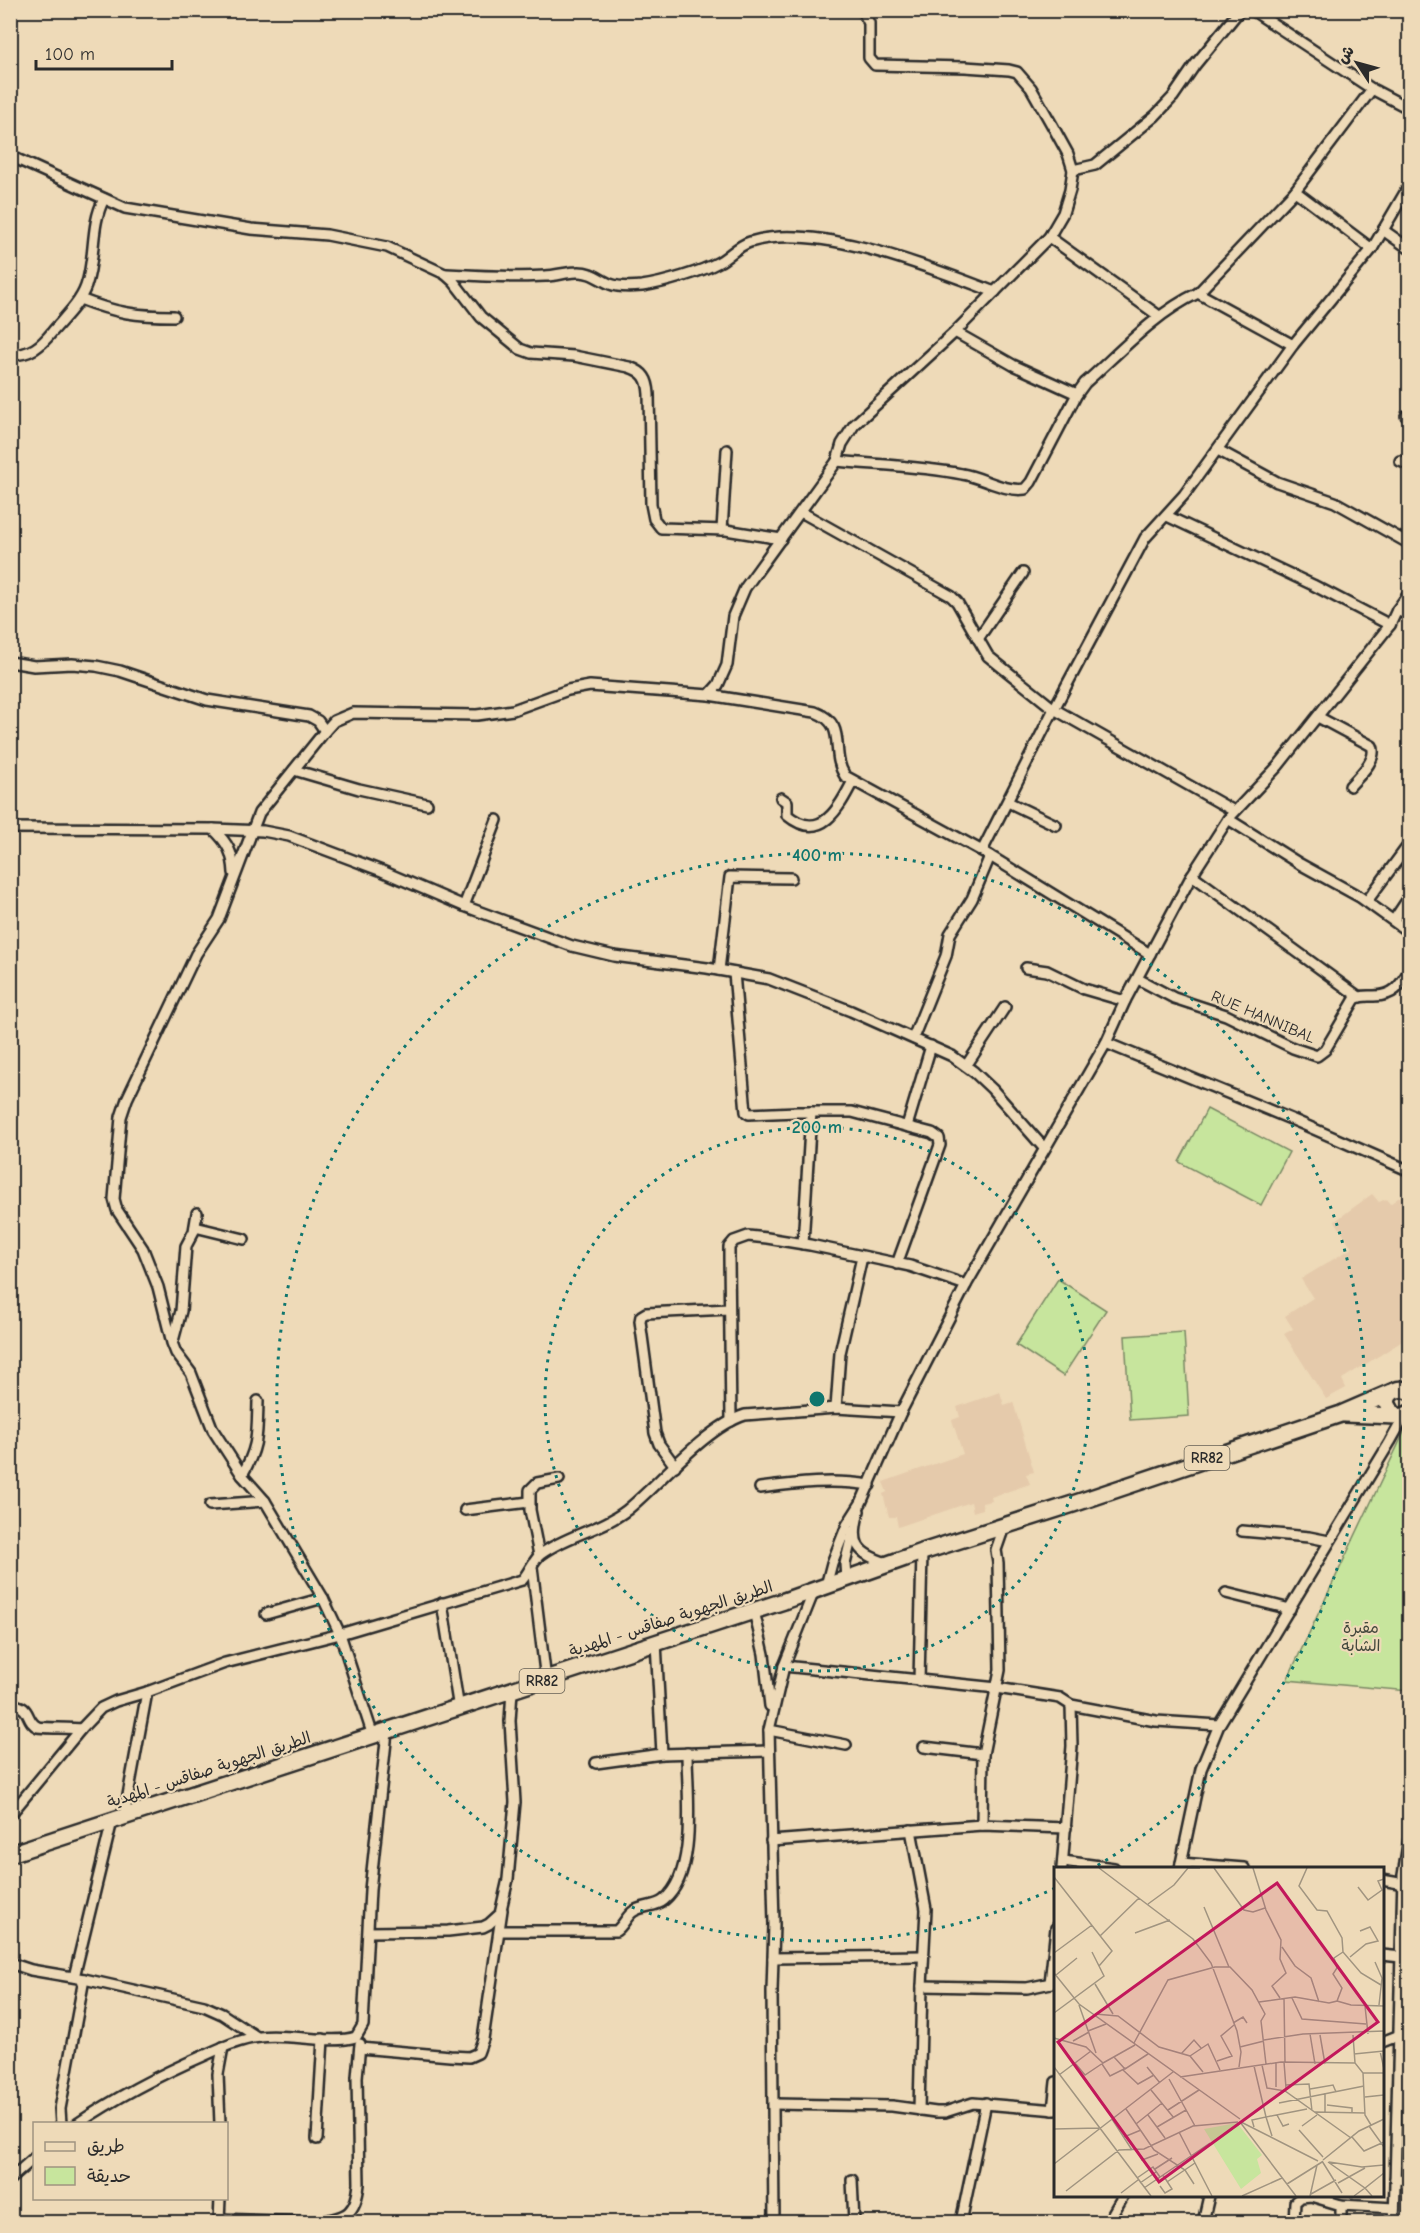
<svg xmlns="http://www.w3.org/2000/svg" width="1420" height="2233" viewBox="0 0 1420 2233" font-family="'Comic Neue','Playpen Sans Arabic',sans-serif">
<rect width="100%" height="100%" fill="#eedab8"/>
<filter id="ink" filterUnits="userSpaceOnUse"><feTurbulence type="fractalNoise" baseFrequency=".0167" numOctaves="2"/><feDisplacementMap in="SourceGraphic" scale="12" xChannelSelector="R" yChannelSelector="G"/><feConvolveMatrix kernelMatrix="1 2 1 2 8 2 1 2 1" color-interpolation-filters="sRGB"/></filter>
<g filter="url(#ink)">
<g fill="#e5caab">
<polygon points="1409,1190 1409,1337 1342,1379 1346,1388 1326,1399 1284,1334 1293,1329 1285,1316 1313,1298 1301,1279 1352,1248 1335,1221 1372,1194 1379,1202 1386,1199 1390,1204"/>
<polygon points="1000,1392 1004,1405 1013,1402 1034,1472 1026,1474 1030,1484 991,1497 992,1501 982,1503 983,1509 973,1512 971,1502 898,1527 896,1517 889,1517 883,1494 887,1492 883,1482 963,1454 952,1420 960,1417 957,1407"/>
</g>
<g fill="#c7e59d" stroke="#798864" stroke-width="1.5">
<polygon points="1207,1109 1289,1152 1261,1205 1179,1162"/>
<polygon points="1058,1279 1106,1310 1063,1376 1016,1345"/>
<polygon points="1184,1332 1189,1416 1130,1420 1125,1336"/>
<polygon points="1407,1426 1410,1426 1409,1691 1287,1680"/>
</g>
<g fill="none" stroke-linecap="round" stroke-linejoin="round">
<defs>
<g id="street">
<polyline points="1252,10 1372,89 1410,109"/>
<path d="M10 156 125 208 251 229 327 235 387 247 445 274 454 282 481 317 520 349 531 353 574 356 629 367C644 372 648 379 649 394L651 504 654 519 661 528 726 530 781 539"/>
<polyline points="1073,170 1095,165 1155,116 1173,97 1195,65 1240,10"/>
<polyline points="1295,191 1372,249"/>
<polyline points="1383,230 1410,249"/>
<polyline points="1049,237 1159,316"/>
<path d="M445 274C479 276 512 278 545 276 556 276 566 272 577 272 590 271 599 279 610 284 620 288 632 287 642 286 663 283 701 272 719 262 730 256 737 246 750 242 816 221 931 268 995 292"/>
<polyline points="1198,293 1293,345"/>
<path d="M80 299C116 313 136 316 174 316"/>
<polyline points="955,332 1013,365 1077,394"/>
<path d="M10 355C31 355 41 346 53 331 65 317 80 303 86 286 96 258 90 225 104 199"/>
<polyline points="1406,416 1410,417"/>
<polyline points="1218,450 1277,482 1335,502 1410,544"/>
<path d="M837 461C878 465 921 466 962 474 982 477 1004 492 1025 489L1031 482 1077 394 1085 383C1121 351 1154 314 1198 293L1295 191 1372 89"/>
<polyline points="1400,461 1410,465"/>
<polyline points="801,512 951,596 957,602 988,656 1054,709 1234,811"/>
<polyline points="1167,516 1313,585 1390,625"/>
<polyline points="722,530 727,450"/>
<polyline points="1397,610 1410,616"/>
<polyline points="978,639 1023,573"/>
<polyline points="10,662 34,666 72,664 96,666 120,671 207,700 309,716 318,721 325,731"/>
<polyline points="709,695 718,685 727,665 733,616 745,588 837,461 842,444 854,425 955,332 1049,237 1063,213 1070,190 1073,170 1068,154 1052,125 1031,88 1017,72 1009,70 965,67 875,65 869,58 869,23 862,10"/>
<path d="M1318 717 1372 746C1378 759 1359 776 1350 786"/>
<polyline points="294,770 359,789 427,804"/>
<path d="M781 798 787 802V815C821 843 839 808 853 781"/>
<polyline points="1008,802 1056,825"/>
<polyline points="1228,819 1300,864 1360,897 1410,933"/>
<polyline points="10,828 213,829 263,831 289,836 382,871 464,906 572,946 614,956 707,968 769,979 851,1011 952,1056 974,1072 992,1089 1044,1148"/>
<path d="M213 829C228 843 233 853 234 873"/>
<polyline points="982,851 1054,709 1145,538 1184,495 1293,345 1372,249 1410,184"/>
<polyline points="1192,875 1359,997"/>
<polyline points="1367,901 1410,843"/>
<polyline points="464,906 497,820"/>
<polyline points="1394,920 1410,896"/>
<polyline points="1026,968 1047,971 1084,989 1125,1001"/>
<polyline points="719,970 730,877 791,878"/>
<polyline points="734,973 746,1112 749,1114 797,1112 852,1112 932,1133 939,1138 940,1145 897,1264"/>
<path d="M1138 979 1174 998 1226 1015 1293 1048 1317 1056 1325 1050 1355 999C1361 995 1367 996 1374 996 1394 996 1400 986 1410 969"/>
<polyline points="913,1038 946,956 950,934 972,899 990,856"/>
<polyline points="1106,1043 1298,1122 1410,1171"/>
<polyline points="966,1066 1005,1007"/>
<polyline points="907,1126 931,1046"/>
<polyline points="195,1227 244,1239"/>
<polyline points="803,1244 811,1112"/>
<polyline points="173,1341 181,1311 186,1246 194,1231 197,1213"/>
<polyline points="836,1408 840,1353 862,1257"/>
<polyline points="731,1421 729,1258 729,1247 734,1241 748,1236 767,1238 810,1245 910,1266 966,1285"/>
<polyline points="675,1466 659,1444 655,1433 640,1321 641,1316 646,1313 729,1309"/>
<path d="M242 1475C259 1446 257 1434 258 1401"/>
<path d="M760 1488C797 1483 833 1479 870 1485"/>
<polyline points="210,1505 265,1501"/>
<polyline points="465,1510 529,1502"/>
<path d="M859 1511C850 1544 856 1553 887 1563"/>
<polyline points="1242,1531 1309,1537 1329,1541"/>
<polyline points="539,1555 530,1510 530,1490 537,1483 559,1479"/>
<polyline points="532,1567 546,1680"/>
<polyline points="846,1579 845,1564 853,1531"/>
<polyline points="826,1586 832,1563 847,1525 861,1503 901,1412 966,1285 1106,1043 1125,1001 1192,875 1228,819 1278,766 1390,625 1397,610 1410,592"/>
<polyline points="1226,1593 1290,1609"/>
<polyline points="442,1603 459,1709"/>
<polyline points="754,1611 764,1654 770,1706"/>
<polyline points="266,1614 323,1598"/>
<polyline points="656,1642 662,1754"/>
<polyline points="784,1666 997,1688 1060,1698 1071,1705 1156,1721 1219,1725"/>
<polyline points="919,1681 922,1552"/>
<path d="M10 1705C33 1705 24 1721 38 1727 41 1728 73 1728 81 1729"/>
<polyline points="769,1730 846,1745"/>
<path d="M373 1736 340 1634 323 1598 265 1501 242 1475 213 1430 191 1373 176 1353 172 1343 158 1287 143 1249 117 1210 114 1199 121 1117 127 1099 196 954 219 919 259 813 325 731 334 721 353 713 477 715 513 710 568 690 590 686 709 695 815 712C849 725 829 751 845 776L982 851 1150 954"/>
<polyline points="924,1747 983,1754"/>
<polyline points="596,1763 662,1754 769,1751"/>
<path d="M10 1815 81 1729 101 1708 116 1701 147 1692 225 1663 340 1634 522 1580C529 1573 533 1560 541 1554 567 1535 601 1530 627 1510 660 1483 706 1427 745 1415L836 1408 901 1412"/>
<polyline points="124,1817 147,1692"/>
<polyline points="982,1825 983,1754 1000,1670 998,1563 996,1550 1004,1527"/>
<polyline points="911,1830 926,1909 922,1986 919,2110"/>
<polyline points="771,1841 982,1825 1066,1828"/>
<polyline points="1063,1861 1114,1868"/>
<polyline points="1181,1863 1244,1868"/>
<polyline points="1062,1868 1072,1746 1071,1705"/>
<polyline points="1180,1868 1201,1769 1219,1725 1390,1442 1400,1424 1401,1417"/>
<polyline points="1382,1880 1410,1885"/>
<path d="M500 1931H616C624 1925 627 1915 634 1911 644 1905 656 1907 664 1900 698 1872 687 1794 687 1753"/>
<polyline points="369,1932 448,1931 483,1927 489,1924 500,1914 508,1879 515,1802 510,1721 512,1691"/>
<polyline points="1382,1955 1401,1957"/>
<polyline points="773,1958 923,1956"/>
<polyline points="10,1963 31,1970 84,1979 204,2006 222,2014 257,2037"/>
<polyline points="74,1977 112,1821"/>
<polyline points="1050,1983 1056,1928"/>
<polyline points="922,1986 1027,1988 1056,1982"/>
<polyline points="1382,2042 1410,2031"/>
<polyline points="360,2048 450,2056 469,2057 478,2053 483,2039 502,1910"/>
<polyline points="774,2104 892,2106 936,2112 945,2112 973,2103 1056,2110"/>
<polyline points="1053,2110 1056,2082"/>
<polyline points="61,2124 60,2109 84,1979"/>
<path d="M77 2124C117 2097 159 2075 203 2056 221 2048 240 2039 260 2037 290 2033 330 2045 356 2037L363 2025 370 1890 387 1732"/>
<polyline points="220,2124 218,2074 223,2047"/>
<polyline points="317,2139 323,2039"/>
<polyline points="10,2179 34,2158"/>
<polyline points="1395,2179 1410,2180"/>
<polyline points="852,2180 854,2222"/>
<polyline points="219,2219 307,2222"/>
<polyline points="219,2222 220,2198"/>
<path d="M318 2222C347 2217 356 2214 359 2184L357 2077 360 2044"/>
<polyline points="774,2222 772,1991 774,1924 769,1730 784,1666 814,1591"/>
<polyline points="961,2222 986,2103"/>
<polyline points="1108,2222 1123,2196"/>
<polyline points="1203,2222 1209,2196"/>
<polyline points="1294,2222 1295,2202 1301,2197 1311,2196 1341,2205 1394,2208"/>
<polyline points="1341,2222 1341,2205"/>
<polyline points="1394,2222 1403,1875 1409,1838 1410,1811"/>
</g>
<g id="primary">
<path d="M1410 1392C1399 1386 1388 1391 1387 1403L1393 1414 1401 1417 1410 1413"/>
<polyline points="1344,1414 1397,1416"/>
<polyline points="10,1854 784,1601 922,1552 1073,1504 1341,1414 1392,1392"/>
</g>
</defs>
<use href="#street" stroke="#2b2b2b" stroke-width="14"/>
<use href="#primary" stroke="#2b2b2b" stroke-width="20"/>
<use href="#street" stroke="#eedab8" stroke-width="9"/>
<use href="#primary" stroke="#eedab8" stroke-width="15"/>
</g>
</g>
<g fill="none" stroke="#0f766e" stroke-width="3" stroke-dasharray="3 6">
<circle cx="817" cy="1399" r="272"/>
<path d="M1055 1888A544 544 0 1 1 1093 1868"/>
</g>
<g text-anchor="middle" dominant-baseline="central" stroke-width="4.5" stroke-linejoin="round" paint-order="stroke">
<g fill="#eedab8" stroke="#666055" stroke-width="1.5">
<rect x="1184.5" y="1446" width="45" height="24" rx="4.5"/>
<rect x="519.5" y="1669" width="45" height="24" rx="4.5"/>
</g>
<g font-size="15" font-weight="bold" fill="#2b2b2b">
<text x="1207" y="1458">RR82</text>
<text x="542" y="1681">RR82</text>
</g>
<g font-size="16" fill="#2b2b2b" stroke="#eedab8">
<text transform="translate(1263 1017) rotate(23)">RUE HANNIBAL</text>
<text transform="translate(671 1619) rotate(-18)">الطريق الجهوية صفاقس - المهدية</text>
<text transform="translate(209 1770) rotate(-18)">الطريق الجهوية صفاقس - المهدية</text>
</g>
<g font-size="16" fill="#42473c" stroke="#eedab8">
<text x="1361" y="1628">مقبرة<tspan x="1361" dy="18">الشابة</tspan></text>
</g>
</g>
<g transform="translate(1054 1867)">
<rect width="330" height="330" fill="#eedab8"/>
<path d="M183 256 208 288 203 292 207 306 187 322 150 262Z" fill="#c7e59d"/>
<path fill="none" stroke="#a09480" stroke-width="1.5" d="M45 1 139 72 157 96 183 164 187 185 185 200M160 1 190 43 199 45 211 41M199 1 212 43 227 73 226 92 232 106 218 119 226 131M253 1 245 19 263 43 273 44 288 71 289 85 307 106 327 118M0 10 58 84 45 99M304 20 314 33 328 23 324 14 330 12M94 37 120 18 134 1H146M150 40 175 100M81 66 116 53M46 69 85 31M228 80 241 99 257 111 265 135M0 86 38 58M296 90 312 77 324 74 316 60 306 64M321 95 328 111 325 138M0 106 25 137 186 252M2 108 23 91M41 117 59 147M230 131 231 195M238 131 248 152 312 157M283 134 297 138 330 139M205 135 241 130 275 136 283 134 288 121 279 107 283 101 280 91 289 85M25 138 42 186M311 139 314 167M0 146 50 109 38 85M41 147 64 149 105 180 136 189 149 205M179 156 189 150 193 156M34 164 52 157M256 167 261 197M266 168 271 197M299 168 301 196 309 206 311 248 317 258M0 171 32 180 49 196 81 178M210 173 249 167 330 164M19 174 35 165M80 176 114 113 161 100H176L198 123 211 147 207 154 212 197M186 180 210 174M326 184 330 202M127 187 140 173 147 181M300 187 330 184M136 189 154 177 166 203M60 190 71 202 94 187M163 194 178 189 167 169 180 158M230 195 232 221M21 196 31 208 49 196M48 197 56 209 72 201M208 198 213 221 231 224 297 271M200 199 212 250 198 253 200 260M0 200 97 329M93 200 106 216M69 203 84 217 100 208M309 206H330M5 208 37 184M126 210 227 195 301 196M115 212 141 259M232 218 255 217 258 244M222 220V195M256 222 279 218 282 225M97 223 120 251M311 230 330 228M225 236 310 219M273 238 298 241V245M72 242 100 283 131 303 140 317M114 243 145 223M261 245 311 246M271 245V226M94 248 111 271M223 248 229 259 235 257M58 252 78 283M186 255 242 329M187 255 264 294M82 257 108 236M248 259 263 248M315 259 330 280M103 260 132 243M0 262 45 261M245 263 269 290M125 265 158 329M218 269 212 250 253 242M70 270 87 263M298 270 310 284 330 275M83 283 88 293 104 287M269 293 305 264 330 252M268 294 288 326M274 295 311 321 330 306M275 295 308 300 330 298M0 297 119 205M101 302 118 291M83 311 99 300 106 310M113 315 141 296M86 316 102 305M284 316 311 301M233 317 268 295M106 319 111 326 118 322 109 308M90 321 156 276M12 324 65 283 90 282 139 259 184 255M67 326 84 313M257 327 282 313M188 329 228 311M256 329 263 298M300 329 311 321 318 329"/>
<path fill="#c2185b" fill-opacity="0.15" stroke="#c2185b" stroke-width="3" d="M223 16 324 155 105 315 4 175Z"/>
<rect width="330" height="330" fill="none" stroke="#2b2b2b" stroke-width="3"/>
</g>
<circle cx="817" cy="1399" r="9" fill="#0f766e" stroke="#eedab8" stroke-width="3"/>
<g font-size="18" text-anchor="middle" font-weight="bold" fill="#0f766e" stroke="#eedab8" stroke-width="4.5" stroke-linejoin="round" paint-order="stroke">
<text x="817" y="861">400 m</text>
<text x="817" y="1133">200 m</text>
</g>
<rect width="1420" height="2233" fill="none" stroke="#eedab8" stroke-width="36"/>
<rect x="18" y="18" width="1384" height="2197" fill="none" stroke="#2b2b2b" stroke-width="2" filter="url(#ink)"/>
<rect x="33" y="2122" width="195" height="78" fill="#eedab8" stroke="#a09480" stroke-width="1.5"/>
<rect x="45" y="2142" width="30" height="9" fill="#eedab8" stroke="#a09480" stroke-width="1.5"/>
<text x="87" y="2152" font-size="18" fill="#2b2b2b">طريق</text>
<rect x="45" y="2167" width="30" height="18" fill="#c7e59d" stroke="#a09480" stroke-width="1.5"/>
<text x="87" y="2182" font-size="18" fill="#2b2b2b">حديقة</text>
<g transform="translate(1357 63) rotate(306)" stroke="#eedab8" stroke-width="4.5" paint-order="stroke">
<path d="M0-4.5L10 22L0 15L-10 22Z" fill="#2b2b2b"/>
<text y="-9" font-size="16" font-weight="bold" text-anchor="middle" fill="#2b2b2b">ش</text>
</g>
<path d="M36 60v9h136v-9" fill="none" stroke="#2b2b2b" stroke-width="3"/>
<text x="45" y="60" font-size="18" fill="#2b2b2b" stroke="#eedab8" stroke-width="4.5" paint-order="stroke">100 m</text>
</svg>
